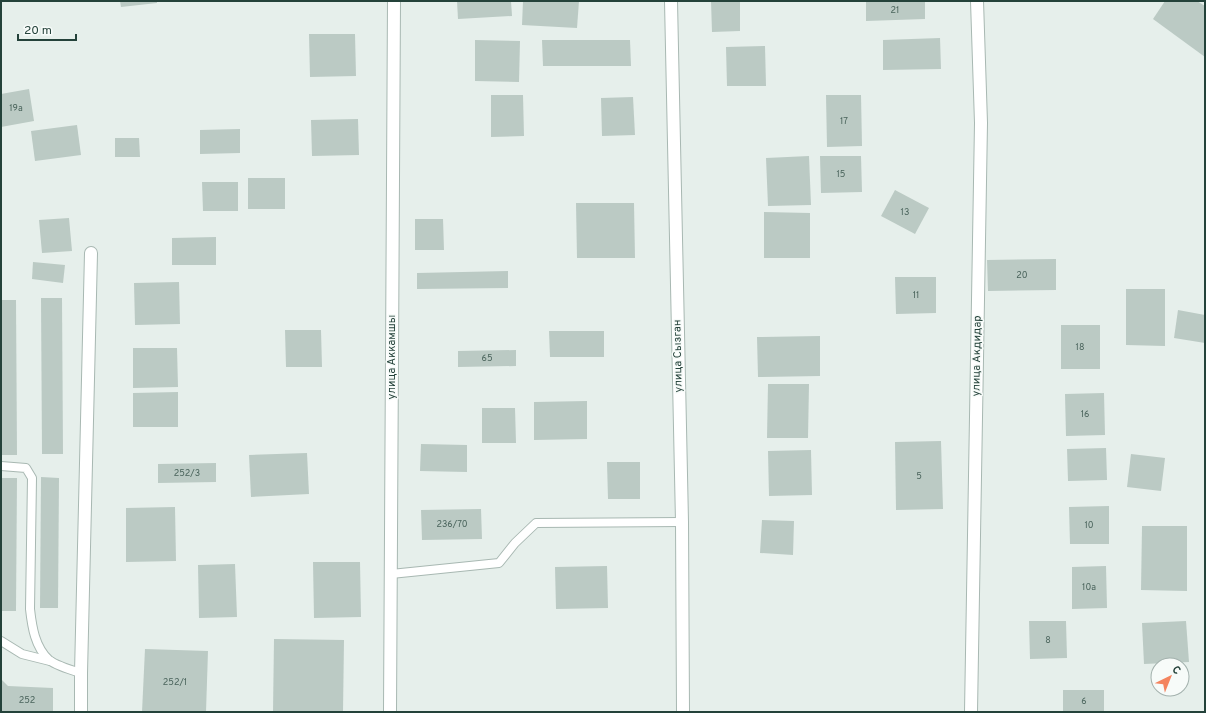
<svg xmlns="http://www.w3.org/2000/svg" width="1206" height="713" viewBox="0 0 1206 713" font-family="Overpass,sans-serif">
<rect width="100%" height="100%" fill="#e6efeb"/>
<g fill="#bbcac4">
<polygon points="120,1 157,1 157,3 121,7"/>
<polygon points="457,1 511,1 512,16 458,19"/>
<polygon points="523,1 579,1 577,28 522,25"/>
<polygon points="711,1 740,1 740,31 712,32"/>
<polygon points="866,1 925,1 925,19 866,21"/>
<polygon points="1165,1 1197,1 1205,6 1205,57 1153,19"/>
<polygon points="309,34 355,34 356,76 310,77"/>
<polygon points="940,38 941,69 883,70 883,40"/>
<polygon points="475,40 520,41 519,82 475,81"/>
<polygon points="542,40 630,40 631,66 543,66"/>
<polygon points="765,46 766,86 727,86 726,47"/>
<polygon points="29,89 34,121 1,127 1,94"/>
<polygon points="491,95 523,95 524,136 491,137"/>
<polygon points="826,95 861,95 862,146 827,147"/>
<polygon points="633,97 635,135 602,136 601,98"/>
<polygon points="358,119 359,155 312,156 311,120"/>
<polygon points="77,125 81,155 35,161 31,131"/>
<polygon points="240,129 240,153 200,154 200,130"/>
<polygon points="115,138 139,138 140,157 115,157"/>
<polygon points="809,156 811,205 768,206 766,158"/>
<polygon points="820,156 861,156 862,192 821,193"/>
<rect x="248" y="178" width="37" height="31"/>
<polygon points="202,182 238,182 238,211 203,211"/>
<polygon points="895,190 929,208 915,234 881,216"/>
<polygon points="576,203 634,203 635,258 577,258"/>
<polygon points="764,212 810,213 810,258 764,258"/>
<polygon points="69,218 72,251 42,253 39,220"/>
<polygon points="415,219 443,219 444,250 415,250"/>
<polygon points="216,237 216,265 172,265 172,238"/>
<polygon points="1056,259 1056,290 988,291 987,260"/>
<polygon points="33,262 65,265 63,283 32,279"/>
<polygon points="508,271 508,288 417,289 417,273"/>
<polygon points="895,277 936,277 936,313 896,314"/>
<polygon points="179,282 180,324 135,325 134,283"/>
<polygon points="1126,289 1165,289 1165,346 1126,345"/>
<polygon points="41,298 62,298 63,454 42,454"/>
<polygon points="1,300 16,300 17,455 1,455"/>
<polygon points="1178,310 1205,315 1205,343 1174,338"/>
<rect x="1061" y="325" width="39" height="44"/>
<polygon points="285,330 321,330 322,367 286,367"/>
<polygon points="549,331 604,331 604,357 550,357"/>
<polygon points="820,336 820,376 758,377 757,337"/>
<polygon points="133,348 177,348 178,387 133,388"/>
<polygon points="516,350 516,366 458,367 458,351"/>
<polygon points="768,384 809,384 808,438 767,438"/>
<polygon points="178,392 178,427 133,427 133,393"/>
<polygon points="1104,393 1105,435 1066,436 1065,394"/>
<polygon points="587,401 587,439 534,440 534,402"/>
<polygon points="482,408 515,408 516,443 482,443"/>
<polygon points="941,441 943,509 896,510 895,442"/>
<polygon points="421,444 467,445 467,472 420,471"/>
<polygon points="1106,448 1107,480 1068,481 1067,449"/>
<polygon points="811,450 812,495 769,496 768,451"/>
<polygon points="307,453 309,494 251,497 249,455"/>
<polygon points="1131,454 1165,458 1161,491 1127,487"/>
<polygon points="607,462 640,462 640,499 608,499"/>
<polygon points="216,463 216,482 158,483 158,464"/>
<polygon points="41,477 59,478 58,608 40,608"/>
<polygon points="1,478 17,478 16,611 1,611"/>
<polygon points="1109,506 1109,544 1070,544 1069,507"/>
<polygon points="175,507 176,561 126,562 126,508"/>
<polygon points="481,509 482,539 422,540 421,510"/>
<polygon points="762,520 794,521 793,555 760,553"/>
<polygon points="1142,526 1187,526 1187,591 1141,590"/>
<polygon points="313,562 360,562 361,617 314,618"/>
<polygon points="235,564 237,617 199,618 198,565"/>
<polygon points="607,566 608,608 556,609 555,567"/>
<polygon points="1106,566 1107,608 1072,609 1072,567"/>
<polygon points="1029,621 1066,621 1067,658 1030,659"/>
<polygon points="1186,621 1189,662 1144,664 1142,623"/>
<polygon points="274,639 344,640 343,712 273,712"/>
<polygon points="145,649 208,651 206,712 142,712"/>
<polygon points="1,679 8,686 53,688 53,712 1,712"/>
<rect x="1063" y="690" width="41" height="22"/>
</g>
<g fill="none" stroke-linecap="round" stroke-linejoin="round">
<defs>
<g id="lane">
<path d="M1 466 26 468 32 478 30 609C32 627 35 647 49 660 57 666 71 670 81 673"/>
<polyline points="391,574 499,563 515,543 536,523 682,522"/>
<polyline points="1,641 22,654 50,661"/>
</g>
<g id="street">
<polyline points="671,1 682,522 683,712"/>
<polyline points="81,712 81,673 91,253"/>
<polyline points="390,712 394,1"/>
<polyline points="971,712 981,123 977,1"/>
</g>
</defs>
<use href="#lane" stroke="#a8b8b2" stroke-width="10"/>
<use href="#street" stroke="#a8b8b2" stroke-width="14"/>
<use href="#lane" stroke="#fff" stroke-width="8"/>
<use href="#street" stroke="#fff" stroke-width="12"/>
</g>
<g text-anchor="middle" dominant-baseline="central" stroke-width="3" stroke-linejoin="round" paint-order="stroke">
<g font-size="9" fill="#4a645c">
<text x="895" y="10">21</text>
<text x="16" y="108">19а</text>
<text x="844" y="121">17</text>
<text x="841" y="174">15</text>
<text x="905" y="212">13</text>
<text x="1022" y="275">20</text>
<text x="916" y="295">11</text>
<text x="1080" y="347">18</text>
<text x="487" y="358">65</text>
<text x="1085" y="414">16</text>
<text x="187" y="473">252/3</text>
<text x="919" y="476">5</text>
<text x="452" y="524">236/70</text>
<text x="1089" y="525">10</text>
<text x="1089" y="587">10а</text>
<text x="1048" y="640">8</text>
<text x="175" y="682">252/1</text>
<text x="27" y="700">252</text>
<text x="1084" y="701">6</text>
</g>
<g font-size="11" fill="#24423a" stroke="#f7fbf9">
<text transform="translate(678 356) rotate(-91)">улица Сызган</text>
<text transform="translate(977 356) rotate(-89)">улица Акдидар</text>
<text transform="translate(392 357) rotate(-90)">улица Аккамшы</text>
</g>
</g>
<rect width="1206" height="713" fill="none" stroke="#24423a" stroke-width="4"/>
<g transform="translate(1170 677) rotate(43)"><circle r="19" fill="#f7fbf9" stroke="#a3b1ad"/>
<path d="M0-3L7 15L0 10L-7 15Z" fill="#f4845f"/>
<text y="-6" font-size="11" font-weight="bold" text-anchor="middle" fill="#24423a">С</text>
</g>
<path d="M18 34v6h58v-6" fill="none" stroke="#24423a" stroke-width="2"/>
<text x="24" y="34" font-size="12" fill="#24423a" stroke="#f7fbf9" stroke-width="3" paint-order="stroke">20 m</text>
</svg>
